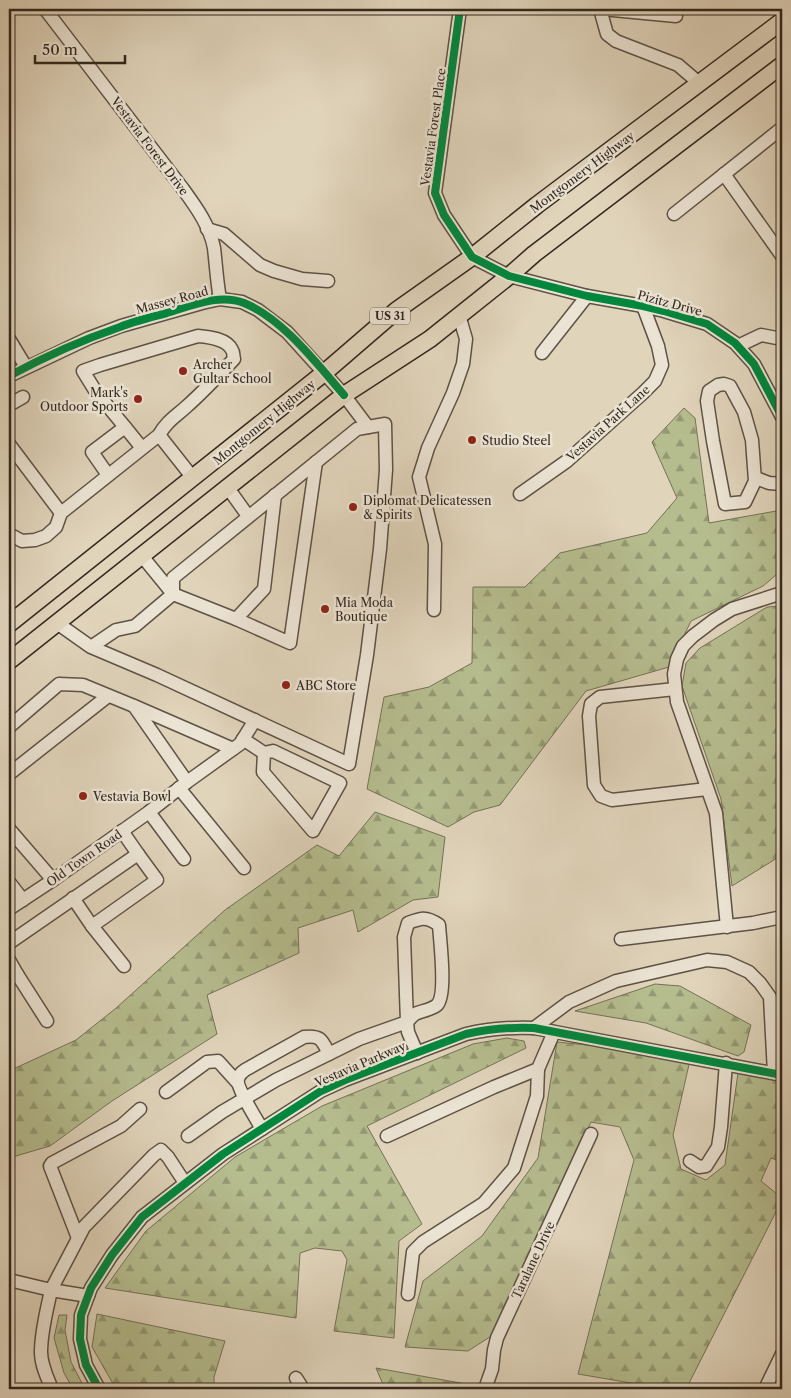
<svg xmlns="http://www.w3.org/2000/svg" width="791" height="1398" viewBox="0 0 791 1398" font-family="'Libre Caslon Text',serif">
<defs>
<pattern id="forest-firs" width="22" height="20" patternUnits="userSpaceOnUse" patternTransform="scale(1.25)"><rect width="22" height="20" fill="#b5bc8e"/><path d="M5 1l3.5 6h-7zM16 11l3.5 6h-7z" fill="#949973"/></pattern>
</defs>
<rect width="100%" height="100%" fill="#e0d4bb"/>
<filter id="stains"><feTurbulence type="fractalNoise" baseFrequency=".004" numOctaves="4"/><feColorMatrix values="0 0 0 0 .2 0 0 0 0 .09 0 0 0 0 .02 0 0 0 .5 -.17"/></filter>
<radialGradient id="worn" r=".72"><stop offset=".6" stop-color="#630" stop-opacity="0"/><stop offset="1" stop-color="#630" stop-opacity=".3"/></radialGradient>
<g fill="url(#forest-firs)" stroke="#747256">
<polygon points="684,408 695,418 709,523 782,510 782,570 763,586 691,621 669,667 586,691 500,805 474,812 448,827 367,789 384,697 429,687 472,663 473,587 525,587 560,553 647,533 677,498 652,442"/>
<polygon points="782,606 782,855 732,886 721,799 682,686 686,663 700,648 767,607"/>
<polygon points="375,812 445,837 438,897 413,900 358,932 353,910 298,928 299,953 207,995 217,1034 112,1101 50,1146 9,1158 9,1071 76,1040 115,1009 225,910 317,845 339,856"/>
<polygon points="655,984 680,986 751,1025 744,1052 738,1056 646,1023 575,1011"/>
<polygon points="507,1038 524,1041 526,1048 367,1126 422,1224 399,1241 394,1338 334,1331 347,1260 342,1251 315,1248 300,1253 296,1318 105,1288 146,1231 235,1157 322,1106 473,1044"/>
<polygon points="557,1042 608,1047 690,1060 673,1135 681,1169 706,1180 725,1165 738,1073 782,1081 782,1162 771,1158 761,1181 782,1198 782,1200 686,1389 666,1389 578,1374 634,1160 620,1127 591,1122 496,1333 468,1351 405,1347 423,1281 482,1236 538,1158"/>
<polygon points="97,1314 225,1341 214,1377 214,1389 116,1389 92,1347"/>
<polygon points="59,1315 67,1315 65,1330 71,1362 85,1389 73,1389 64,1373 54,1338"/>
<polygon points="376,1368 472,1385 470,1389 385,1389"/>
</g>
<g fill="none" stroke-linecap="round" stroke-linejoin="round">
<defs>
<g id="minor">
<path d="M45 9 183 189C196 207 210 226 214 248 216 265 217 283 220 299"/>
<polyline points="460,9 435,193 444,215 472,257 509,276 587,296 643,306 664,311 707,324 735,343 754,364 782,417"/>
<polyline points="600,9 607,34 616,41 678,65 699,83"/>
<polyline points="602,9 676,16"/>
<polyline points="724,174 782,256"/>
<polyline points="674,214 782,128"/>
<polyline points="207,229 224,234 260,265 274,271 302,279 328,281"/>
<polyline points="9,339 26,367"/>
<polyline points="738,346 761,335 782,339"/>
<polyline points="542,353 587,296"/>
<polyline points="9,376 89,338 121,326 202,303 220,299 242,302 258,310 287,332 344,395 368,427"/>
<polygon points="724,384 730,386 744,412 752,440 755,481 745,502 725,504 713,441 707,401 709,391 718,385"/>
<polyline points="9,405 23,397"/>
<polyline points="159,435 193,478"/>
<polyline points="9,444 61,513"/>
<polyline points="108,475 92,452 125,427 142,448"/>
<polyline points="756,478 769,483 782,484"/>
<polyline points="228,488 248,516"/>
<polyline points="520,494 567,461 643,393 655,381 662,365 658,346 643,306"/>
<path d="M9 534 22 541 35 540 46 536 56 527 61 513 159 435C167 421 175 417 186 407 203 392 219 375 234 359 233 356 234 353 232 350 227 339 210 337 198 336L100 365 83 371 96 392 125 427"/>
<polyline points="142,556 173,594 236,619 264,589 275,495"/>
<polyline points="434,610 435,544 419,477 428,448 453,393 463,364 466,339 459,315"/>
<polyline points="236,619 290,643 316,462"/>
<polyline points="57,623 91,647 157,675 349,764 367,655 380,549 386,470 385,424 357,429 173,578 173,594 135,626 116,630 91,647"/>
<polyline points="675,689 600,697 591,704 589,716 594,785 601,796 612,800 707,789"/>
<polyline points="9,727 59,684 83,685 134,706"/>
<polyline points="243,739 264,753 263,772 313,831 340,783 273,751 264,753"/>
<polyline points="9,774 108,696"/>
<polyline points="187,782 134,706 233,749"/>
<polyline points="179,788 244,868"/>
<polyline points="149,812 184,859"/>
<polyline points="9,829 53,880"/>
<polyline points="9,882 23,900"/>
<polyline points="73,898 92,926 157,880 138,854"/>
<polyline points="9,909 53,880 149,812 187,782 240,744 255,720"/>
<polyline points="92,926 124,966"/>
<polyline points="727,927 716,813 677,702 674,674 677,659 683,646 693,636 714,620 732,609 782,593"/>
<polyline points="621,939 753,923 782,917"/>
<polyline points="9,943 138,854 122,831"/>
<polyline points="9,960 17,974 9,980"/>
<polyline points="17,974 47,1021"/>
<polyline points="534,1028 569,1002 616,981 707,960 727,962 749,972 760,983 770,997 774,1073"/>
<polyline points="166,1092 207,1062 218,1061 237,1082"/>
<path d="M262 1129C257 1120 236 1087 238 1079 239 1075 242 1072 245 1070L304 1037C321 1035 322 1040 329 1054"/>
<path d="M188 1136 222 1112 276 1080 359 1039 407 1022 404 937 408 923C421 918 426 916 439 925 440 941 447 995 437 1005 431 1010 421 1011 415 1014 412 1016 409 1020 407 1022L408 1032 417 1053"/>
<polyline points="387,1136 494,1087 538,1069 554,1032"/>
<polyline points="690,1161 699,1167 706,1166 718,1147 721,1127 726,1063"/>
<polyline points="78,1238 50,1166 52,1163 121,1126 140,1109"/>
<polyline points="9,1280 51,1290 84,1227 154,1155 161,1150 168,1157 185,1183"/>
<polyline points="408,1294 413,1252 423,1242 484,1203 514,1168 537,1096 538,1069"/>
<polyline points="296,1378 303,1389"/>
<path d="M52 1389C47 1377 41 1365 41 1352 41 1331 47 1310 51 1290L88 1296"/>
<path d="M99 1389 86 1365 80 1339 81 1315 91 1288 112 1255 142 1217 223 1154 321 1091 345 1080 466 1034C488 1029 510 1027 534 1028L782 1075"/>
<polyline points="485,1389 492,1369 494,1350 497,1338 591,1134"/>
<polyline points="765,1389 782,1354"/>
</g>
<g id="major">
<polyline points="9,624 324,373 397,310 472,257 537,205 782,21"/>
<polyline points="9,661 344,395 430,339 509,276 534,254 782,65"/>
</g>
</defs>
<use href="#minor" stroke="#5e5245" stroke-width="15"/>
<use href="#major" stroke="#32271e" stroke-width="19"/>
<use href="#minor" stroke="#ebe3d3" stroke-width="12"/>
<use href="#major" stroke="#e0d4bb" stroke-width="16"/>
<defs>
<g id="cycleway">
<polyline points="460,9 435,193 444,215 472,257 509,276 587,296 643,306 664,311 707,324 735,343 754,364 782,417"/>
<path d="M9 376C44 357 82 340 120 327 135 321 151 317 167 313 191 306 220 293 244 303 283 319 317 364 344 395"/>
<path d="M99 1389 86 1365 80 1339 81 1315 91 1288 112 1255 142 1217 223 1154 321 1091 345 1080 466 1034C488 1029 510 1027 534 1028L782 1075"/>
</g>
</defs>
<use href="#cycleway" stroke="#ebe3d3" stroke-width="11"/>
<use href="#cycleway" stroke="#00873e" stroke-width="8"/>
</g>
<g fill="#8f2418" stroke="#ebe3d3" stroke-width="2">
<circle cx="183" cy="371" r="5"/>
<circle cx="138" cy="399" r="5"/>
<circle cx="472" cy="440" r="5"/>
<circle cx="353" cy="507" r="5"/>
<circle cx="325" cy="609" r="5"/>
<circle cx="286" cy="685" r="5"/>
<circle cx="83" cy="796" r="5"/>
</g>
<g text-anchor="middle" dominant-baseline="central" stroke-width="5" stroke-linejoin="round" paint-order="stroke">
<rect fill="#ebe3d3" stroke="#6a5f54" stroke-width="1" x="370" y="307.5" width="40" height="17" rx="4"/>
<g font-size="11" font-weight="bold" fill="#32271e">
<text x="390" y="316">US 31</text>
</g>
<g font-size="12" fill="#32271e" stroke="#ebe3d3">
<text transform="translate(433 127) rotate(-82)">Vestavia Forest Place</text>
<text transform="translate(150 146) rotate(53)">Vestavia Forest Drive</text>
<text transform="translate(582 172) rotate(-37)">Montgomery Highway</text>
<text transform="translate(172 300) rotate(-15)">Massey Road</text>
<text transform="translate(670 303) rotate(15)">Pizitz Drive</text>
<text transform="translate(264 422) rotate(-39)">Montgomery Highway</text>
<text transform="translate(608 423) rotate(-42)">Vestavia Park Lane</text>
<text transform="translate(84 858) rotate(-35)">Old Town Road</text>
<text transform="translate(360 1064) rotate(-23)">Vestavia Parkway</text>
<text transform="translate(533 1260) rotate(-65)">Taralane Drive</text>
</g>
<g font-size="12" fill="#32271e" stroke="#ebe3d3" text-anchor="start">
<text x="193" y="364">Archer<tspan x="193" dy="14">Gultar School</tspan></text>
<text x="128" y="392" text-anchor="end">Mark's<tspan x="128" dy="14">Outdoor Sports</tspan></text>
<text x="482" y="440">Studio Steel</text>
<text x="363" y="500">Diplomat Delicatessen<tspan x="363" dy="14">&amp; Spirits</tspan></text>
<text x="335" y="602">Mia Moda<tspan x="335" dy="14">Boutique</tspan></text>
<text x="296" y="685">ABC Store</text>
<text x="93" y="796">Vestavia Bowl</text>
</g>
</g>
<rect width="791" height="1398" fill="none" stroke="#e0d4bb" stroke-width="30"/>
<rect x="10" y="10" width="771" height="1378" fill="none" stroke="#32271e" stroke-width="2.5"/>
<rect x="15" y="15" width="761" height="1368" fill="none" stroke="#32271e"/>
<path d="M35 55v8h90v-8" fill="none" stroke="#32271e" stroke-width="2.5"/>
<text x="42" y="55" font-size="15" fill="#32271e" stroke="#ebe3d3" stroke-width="4" paint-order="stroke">50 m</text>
<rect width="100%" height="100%" filter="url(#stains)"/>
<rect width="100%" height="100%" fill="url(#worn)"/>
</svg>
